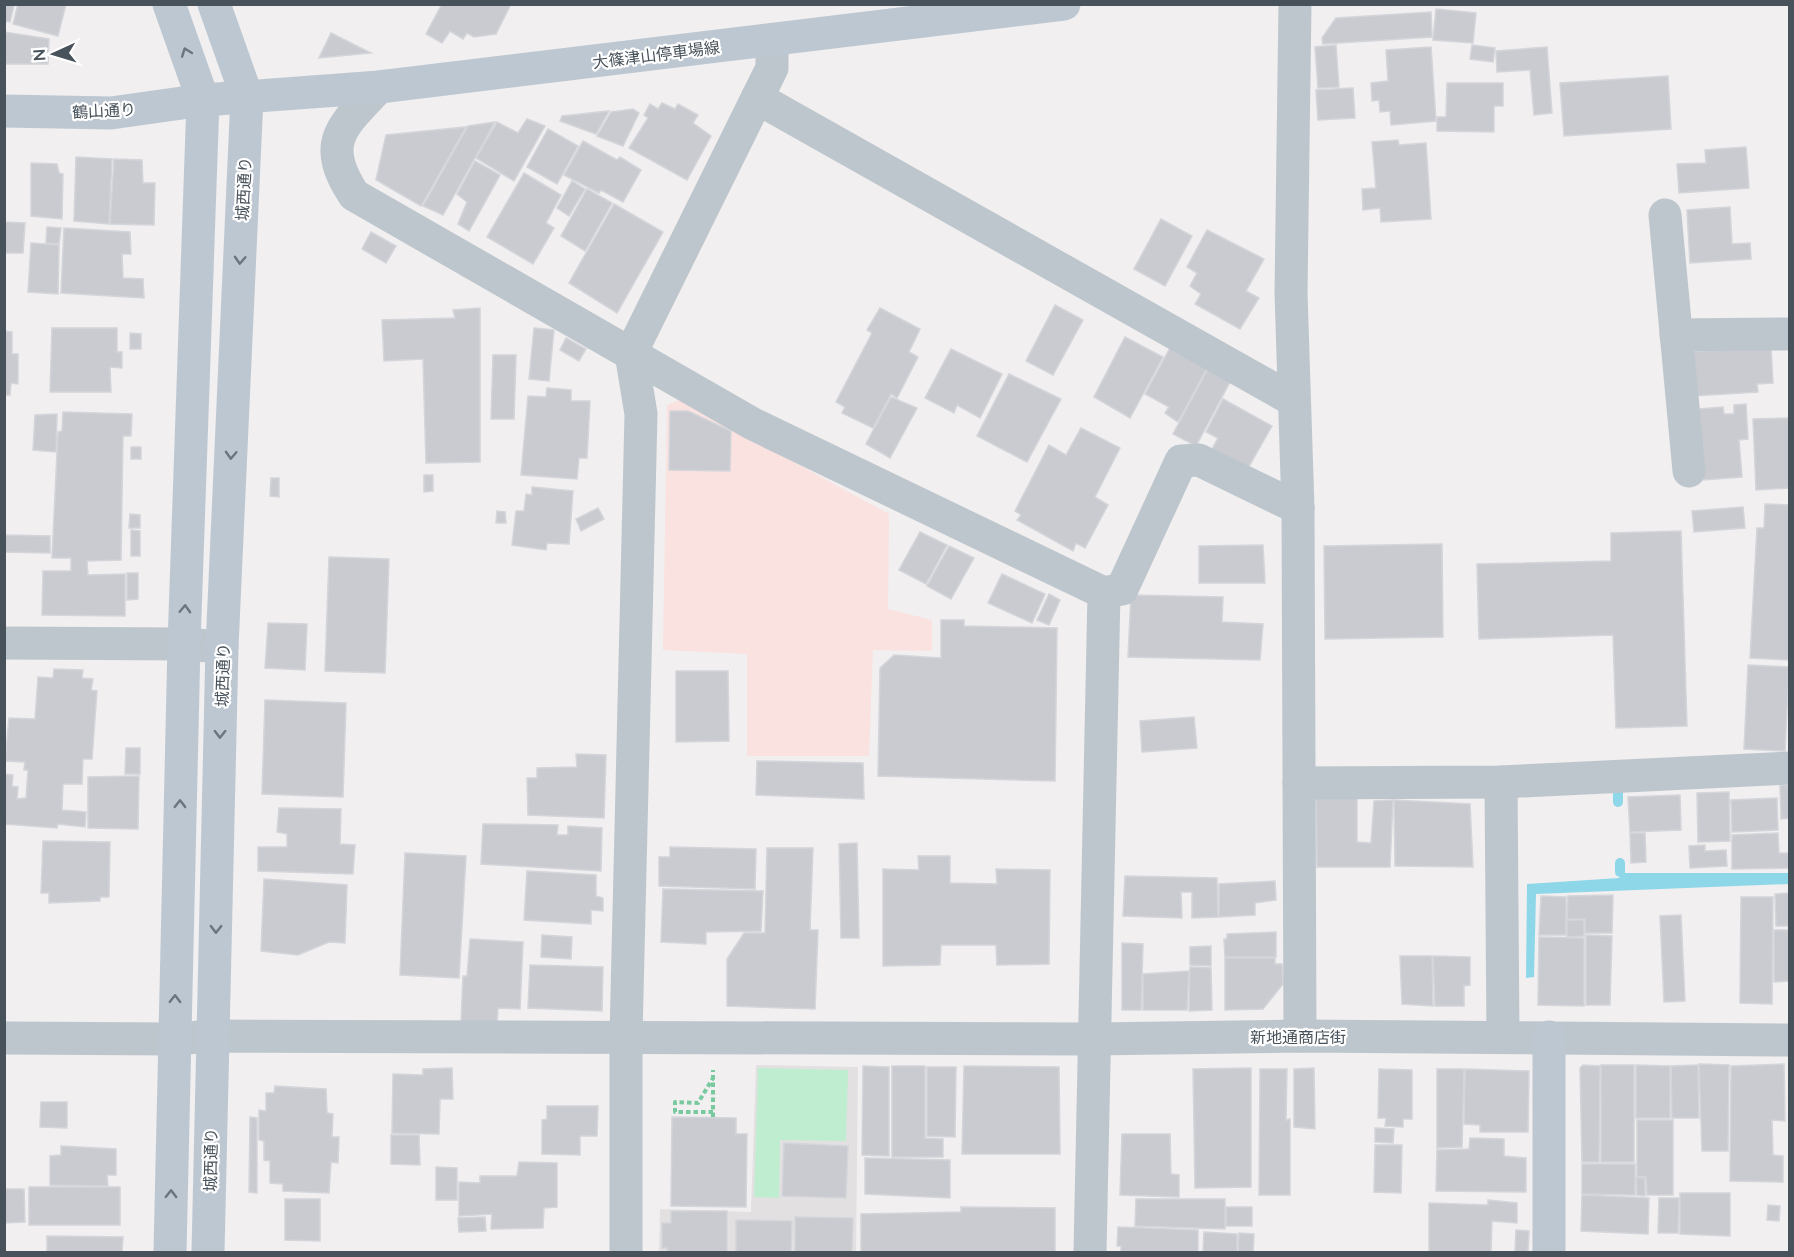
<svg xmlns="http://www.w3.org/2000/svg" width="1794" height="1257" viewBox="0 0 1794 1257" font-family="Lato,'Noto Sans JP',sans-serif">
<rect width="100%" height="100%" fill="#f1efef"/>
<polygon fill="#e2e0e0" points="756,1065 858,1067 856,1252 659,1252 660,1209 751,1212"/>
<polygon fill="#fae2e0" points="679,400 889,514 888,609 932,620 932,651 873,650 869,756 747,756 747,654 663,650 667,405"/>
<polygon fill="#bfedd0" points="758,1068 848,1070 846,1141 780,1140 779,1198 754,1197"/>
<polygon fill="#8ed7e8" points="1621,873 1789,873 1789,884 1536,894 1534,977 1526,978 1527,884 1619,878"/>
<g fill="none" stroke-linecap="round" stroke-linejoin="round">
<g stroke="#8ed7e8" stroke-width="10">
<polyline points="1618,790 1618,802"/>
<polyline points="1620,863 1620,872"/>
</g>
</g>
<g fill="#c9cbd1" stroke="#d3d5da" stroke-width="1.5">
<polygon points="4,4 14,5 10,22 4,21"/>
<polygon points="18,4 66,4 58,36 13,24"/>
<polygon points="442,4 511,4 496,34 474,37 467,33 463,39 450,31 442,43 426,34"/>
<polygon points="1436,9 1476,13 1473,43 1433,40"/>
<polygon points="1431,12 1432,37 1323,44 1322,38 1336,18"/>
<polygon points="4,32 49,39 48,64 4,64"/>
<polygon points="331,33 371,53 319,58"/>
<polygon points="1336,45 1339,87 1318,88 1315,47"/>
<polygon points="1472,45 1495,48 1493,62 1470,59"/>
<polygon points="1431,47 1436,121 1391,125 1390,111 1380,112 1379,100 1372,101 1371,83 1388,81 1386,50"/>
<polygon points="1547,47 1552,113 1534,115 1530,70 1497,72 1496,51"/>
<polygon points="1668,76 1671,129 1564,136 1560,83"/>
<polygon points="1447,83 1503,83 1503,106 1494,106 1494,132 1437,131 1437,117 1446,117"/>
<polygon points="1353,88 1355,118 1318,120 1316,90"/>
<polygon points="662,103 675,109 678,104 698,115 693,123 711,136 687,180 629,148 648,118 644,115 650,104 658,109"/>
<polygon points="633,109 639,113 623,146 597,136 611,112"/>
<polygon points="609,111 596,134 560,121 562,116"/>
<polygon points="527,119 545,126 514,181 476,158 497,122 518,133"/>
<polygon points="495,122 443,215 423,206 468,126"/>
<polygon points="466,127 421,206 376,180 386,135"/>
<polygon points="548,129 578,146 557,184 527,167"/>
<polygon points="1398,140 1399,145 1426,143 1431,219 1381,222 1380,208 1363,210 1362,189 1376,188 1372,142"/>
<polygon points="583,141 617,160 620,157 641,170 623,202 601,190 599,193 564,175"/>
<polygon points="1746,147 1749,188 1679,193 1677,164 1706,163 1705,150"/>
<polygon points="76,157 112,159 109,224 74,221"/>
<polygon points="114,159 142,160 143,183 155,183 154,225 110,224"/>
<polygon points="475,161 500,175 469,231 458,224 467,202 457,194"/>
<polygon points="31,163 57,164 59,173 63,174 62,219 31,216"/>
<polygon points="524,173 561,195 546,223 554,228 533,264 487,237"/>
<polygon points="572,181 585,189 569,216 557,208"/>
<polygon points="587,189 612,203 585,251 561,236"/>
<polygon points="614,204 663,232 617,313 569,283"/>
<polygon points="1730,207 1732,244 1750,243 1751,259 1690,263 1687,210"/>
<polygon points="1161,219 1192,236 1165,286 1134,269"/>
<polygon points="4,222 25,223 23,253 4,253"/>
<polygon points="47,227 61,228 59,244 46,243"/>
<polygon points="64,228 130,232 131,254 122,254 123,278 143,279 144,298 61,293"/>
<polygon points="1207,230 1264,259 1246,291 1259,298 1240,329 1195,304 1201,294 1190,286 1197,273 1187,267"/>
<polygon points="371,232 396,246 386,263 362,249"/>
<polygon points="31,243 59,245 58,294 28,292"/>
<polygon points="1055,305 1083,320 1053,375 1026,361"/>
<polygon points="480,308 480,462 426,463 423,359 384,361 382,320 455,318 453,310"/>
<polygon points="880,308 920,329 909,352 918,357 897,398 891,394 873,428 842,413 845,407 836,402 872,333 867,330"/>
<polygon points="52,328 117,328 117,352 122,352 122,368 110,367 111,392 50,392"/>
<polygon points="534,328 554,330 549,381 529,379"/>
<polygon points="4,331 12,332 12,354 18,354 18,384 11,383 10,395 4,395"/>
<polygon points="130,333 141,334 141,349 130,349"/>
<polygon points="1125,337 1163,357 1130,418 1094,397"/>
<polygon points="566,338 586,349 579,361 560,350"/>
<polygon points="1171,346 1207,368 1178,422 1165,413 1169,407 1145,394"/>
<polygon points="1771,347 1773,383 1757,384 1758,392 1693,396 1690,352"/>
<polygon points="951,349 1002,374 980,418 957,405 954,413 925,398"/>
<polygon points="493,355 516,355 514,419 491,419"/>
<polygon points="1208,369 1230,382 1196,446 1173,434"/>
<polygon points="1009,374 1061,399 1027,462 977,436"/>
<polygon points="547,388 571,390 571,401 590,401 587,458 579,458 577,479 521,475 528,396 546,397"/>
<polygon points="891,397 917,408 890,458 866,444"/>
<polygon points="1223,399 1272,426 1247,470 1211,451 1218,438 1206,432"/>
<polygon points="1746,404 1748,439 1739,440 1742,477 1703,480 1699,409 1723,407 1724,414 1734,414 1734,405"/>
<polygon points="670,411 688,411 731,431 730,471 669,470"/>
<polygon points="63,412 132,414 131,436 123,436 121,560 87,561 88,575 125,574 125,616 42,615 43,571 71,571 71,558 52,558 58,432 62,431"/>
<polygon points="57,414 56,452 33,450 35,415"/>
<polygon points="1790,418 1790,488 1756,490 1753,419"/>
<polygon points="1081,428 1120,448 1095,497 1108,505 1085,548 1076,543 1073,551 1017,520 1021,515 1015,511 1049,445 1066,455"/>
<rect x="131" y="447" width="10" height="12"/>
<polygon points="424,475 433,475 433,491 424,492"/>
<polygon points="271,478 279,478 279,497 270,496"/>
<polygon points="532,487 573,491 569,544 547,543 546,550 512,545 516,511 524,511 526,494 532,495"/>
<polygon points="1765,504 1790,505 1790,660 1750,658 1757,528 1764,528"/>
<polygon points="1743,507 1745,528 1694,532 1692,511"/>
<polygon points="598,508 604,519 581,531 576,519"/>
<polygon points="497,511 505,512 506,523 496,523"/>
<polygon points="130,514 140,515 140,528 129,528"/>
<polygon points="131,530 140,531 140,556 131,556"/>
<polygon points="1681,531 1687,726 1616,728 1613,635 1479,639 1477,564 1611,561 1611,533"/>
<polygon points="920,532 947,545 926,584 899,570"/>
<polygon points="4,535 50,536 50,553 4,552"/>
<polygon points="1442,544 1443,637 1325,639 1324,546"/>
<polygon points="1263,545 1265,583 1199,583 1199,546"/>
<polygon points="949,546 974,558 951,599 927,586"/>
<polygon points="329,557 389,559 385,673 325,671"/>
<polygon points="127,573 138,573 138,599 127,600"/>
<polygon points="1002,574 1045,594 1032,623 988,603"/>
<polygon points="1049,594 1060,600 1049,625 1037,620"/>
<polygon points="1131,595 1223,597 1222,622 1263,624 1260,660 1128,657"/>
<polygon points="941,620 964,620 964,626 1057,628 1055,781 878,776 880,668 894,655 941,658"/>
<polygon points="268,623 307,624 305,670 265,668"/>
<polygon points="1748,665 1789,667 1785,751 1744,749"/>
<polygon points="54,669 83,670 82,678 93,679 91,690 97,691 92,759 83,759 82,784 63,784 62,810 86,812 85,827 58,824 57,828 4,824 4,774 13,775 12,786 18,787 17,799 26,798 28,770 24,770 25,762 5,761 9,718 35,719 38,677 53,678"/>
<polygon points="676,671 728,671 729,741 676,742"/>
<polygon points="265,700 346,703 343,797 262,794"/>
<polygon points="1194,717 1197,748 1142,752 1140,721"/>
<polygon points="126,748 140,748 140,774 125,774"/>
<polygon points="576,754 606,755 604,818 528,815 527,778 537,778 537,768 577,767"/>
<polygon points="757,761 863,763 864,799 756,795"/>
<polygon points="139,776 138,829 88,828 88,777"/>
<polygon points="1780,785 1790,785 1790,818 1781,819"/>
<polygon points="1729,792 1730,841 1698,842 1697,793"/>
<polygon points="1680,795 1681,830 1630,832 1628,797"/>
<polygon points="1316,797 1357,797 1357,842 1371,843 1374,801 1393,800 1390,867 1317,867"/>
<polygon points="1777,798 1778,830 1732,832 1731,800"/>
<polygon points="1394,800 1470,804 1473,867 1395,866"/>
<polygon points="279,808 341,809 340,844 355,845 353,874 258,871 258,847 287,847 287,834 277,832"/>
<polygon points="483,824 558,825 557,835 568,835 568,826 602,828 601,871 481,864"/>
<polygon points="1630,833 1645,833 1646,862 1631,863"/>
<polygon points="1778,833 1779,853 1790,853 1790,868 1732,869 1732,835"/>
<polygon points="43,841 110,842 109,897 100,897 100,901 49,903 49,893 41,893"/>
<polygon points="857,843 859,938 841,938 839,844"/>
<polygon points="1705,845 1705,851 1726,850 1727,866 1690,868 1689,846"/>
<polygon points="670,847 756,849 755,889 659,886 659,857 670,857"/>
<polygon points="767,848 813,848 810,930 818,930 815,1009 727,1006 727,959 744,933 765,933"/>
<polygon points="405,853 466,856 459,978 400,975"/>
<polygon points="918,856 950,856 950,883 997,884 996,869 1050,870 1049,964 997,965 996,945 941,945 940,965 883,966 883,869 919,870"/>
<polygon points="527,871 596,875 596,896 603,898 603,911 591,910 591,924 524,920"/>
<polygon points="1125,876 1217,878 1218,917 1192,918 1192,892 1181,892 1182,918 1123,916"/>
<polygon points="264,879 347,885 345,943 329,942 298,955 261,951"/>
<polygon points="1275,881 1276,900 1255,903 1255,915 1219,917 1219,884"/>
<polygon points="663,889 763,891 761,931 706,932 706,944 661,942"/>
<polygon points="1790,893 1790,926 1776,926 1775,894"/>
<polygon points="1613,895 1612,933 1585,933 1585,919 1567,919 1568,896"/>
<polygon points="1541,896 1566,897 1566,935 1539,935"/>
<polygon points="1741,897 1773,897 1772,1004 1740,1003"/>
<polygon points="1681,915 1685,1001 1664,1002 1660,916"/>
<polygon points="1567,920 1584,920 1584,936 1567,937"/>
<polygon points="1774,930 1790,930 1790,981 1774,982"/>
<polygon points="1276,932 1276,957 1225,957 1224,939 1227,939 1227,934"/>
<polygon points="542,935 572,937 571,959 541,957"/>
<polygon points="1586,935 1612,936 1610,1005 1586,1005"/>
<polygon points="1539,937 1584,938 1584,1006 1538,1005"/>
<polygon points="470,939 523,942 520,1009 498,1008 497,1025 461,1023 463,976 467,976"/>
<polygon points="1122,943 1143,944 1141,1010 1122,1010"/>
<polygon points="1211,946 1211,966 1190,965 1190,947"/>
<polygon points="1400,956 1432,956 1433,1006 1402,1004"/>
<polygon points="1433,956 1470,957 1470,985 1464,986 1464,1006 1435,1006"/>
<polygon points="1225,958 1275,958 1275,964 1282,964 1283,984 1263,1009 1225,1010"/>
<polygon points="530,965 603,967 602,1011 528,1008"/>
<polygon points="1190,967 1211,968 1212,1010 1189,1011"/>
<polygon points="1189,971 1187,1010 1143,1010 1143,974"/>
<polygon points="1699,1064 1729,1065 1728,1151 1702,1151"/>
<polygon points="1784,1064 1785,1121 1772,1120 1773,1155 1783,1156 1783,1182 1730,1181 1731,1066"/>
<polygon points="1583,1065 1600,1066 1599,1162 1582,1162 1580,1068"/>
<rect x="1601" y="1065" width="33" height="97"/>
<polygon points="1636,1065 1670,1066 1670,1118 1636,1118"/>
<polygon points="1698,1065 1699,1118 1672,1118 1671,1066"/>
<polygon points="863,1066 889,1067 889,1156 862,1155"/>
<polygon points="892,1066 925,1066 925,1138 943,1139 943,1157 892,1157"/>
<polygon points="964,1066 1059,1067 1060,1154 962,1154"/>
<polygon points="927,1067 956,1067 955,1137 927,1136"/>
<polygon points="452,1068 453,1099 440,1099 439,1134 392,1133 393,1074 423,1075 423,1069"/>
<polygon points="1251,1068 1251,1187 1195,1188 1193,1069"/>
<polygon points="1314,1068 1315,1129 1294,1127 1294,1069"/>
<polygon points="1260,1069 1287,1069 1286,1120 1290,1119 1290,1195 1259,1195"/>
<polygon points="1379,1069 1412,1070 1412,1119 1403,1119 1403,1127 1385,1126 1386,1118 1378,1118"/>
<polygon points="1437,1069 1464,1069 1462,1147 1437,1148"/>
<polygon points="1465,1069 1529,1071 1528,1132 1480,1132 1480,1125 1464,1124"/>
<polygon points="275,1086 326,1089 327,1113 333,1114 332,1137 339,1137 338,1163 331,1162 329,1193 283,1191 283,1184 270,1183 270,1161 264,1160 264,1141 259,1140 259,1110 266,1111 266,1093 274,1093"/>
<polygon points="41,1102 67,1102 67,1128 40,1127"/>
<polygon points="547,1106 598,1106 597,1136 580,1136 580,1155 542,1154 542,1120 547,1119"/>
<polygon points="250,1117 257,1118 257,1193 249,1192"/>
<polygon points="672,1117 736,1118 736,1134 747,1134 746,1207 671,1206"/>
<polygon points="1637,1120 1673,1120 1673,1195 1647,1195 1646,1177 1637,1176"/>
<polygon points="1375,1128 1394,1129 1393,1143 1375,1142"/>
<polygon points="1122,1134 1170,1134 1171,1174 1179,1175 1179,1197 1120,1195"/>
<polygon points="391,1135 419,1135 420,1165 391,1164"/>
<polygon points="1470,1138 1504,1139 1504,1156 1526,1158 1526,1192 1436,1191 1437,1150 1469,1149"/>
<polygon points="784,1143 848,1146 846,1198 782,1196"/>
<polygon points="1375,1145 1402,1145 1401,1193 1374,1192"/>
<polygon points="61,1146 116,1149 116,1175 107,1175 108,1186 50,1185 50,1156 61,1155"/>
<polygon points="865,1158 950,1160 950,1198 865,1194"/>
<polygon points="519,1162 557,1163 557,1207 544,1208 543,1228 491,1229 492,1214 459,1216 459,1182 480,1183 480,1176 517,1176"/>
<polygon points="1582,1164 1635,1164 1635,1195 1582,1194"/>
<polygon points="436,1167 457,1168 457,1200 436,1200"/>
<polygon points="1636,1177 1645,1178 1645,1196 1637,1195"/>
<rect x="29" y="1187" width="91" height="38"/>
<polygon points="4,1189 24,1189 25,1222 4,1223"/>
<polygon points="1680,1193 1730,1193 1730,1236 1680,1234"/>
<polygon points="1582,1195 1649,1198 1648,1234 1581,1231"/>
<polygon points="1659,1198 1679,1198 1678,1233 1658,1233"/>
<polygon points="285,1199 320,1199 320,1241 285,1240"/>
<polygon points="1136,1199 1225,1199 1225,1229 1135,1226"/>
<polygon points="1488,1200 1517,1203 1517,1223 1492,1221 1491,1252 1429,1252 1429,1203 1488,1205"/>
<polygon points="1768,1205 1780,1206 1779,1221 1767,1220"/>
<polygon points="961,1207 1055,1208 1055,1252 861,1252 861,1214 961,1212"/>
<rect x="1226" y="1207" width="26" height="19"/>
<polygon points="671,1211 727,1211 727,1252 667,1252 667,1248 662,1248 662,1223 671,1223"/>
<polygon points="485,1217 486,1231 459,1232 458,1218"/>
<polygon points="795,1217 853,1218 852,1252 795,1252"/>
<polygon points="736,1220 792,1221 791,1252 736,1252"/>
<polygon points="1118,1227 1198,1230 1198,1252 1121,1252 1121,1246 1117,1246"/>
<polygon points="1516,1230 1529,1231 1528,1252 1515,1252"/>
<polygon points="1204,1232 1237,1234 1237,1252 1203,1252"/>
<polygon points="1239,1233 1254,1234 1253,1252 1238,1252"/>
<polygon points="47,1236 123,1237 122,1252 47,1252"/>
</g>
<g fill="none" stroke-linecap="round" stroke-linejoin="round">
<g stroke="#78c9a0" stroke-width="4" stroke-dasharray="4.5 3" stroke-linecap="butt">
<polyline points="713,1112 675,1112 675,1102 698,1103 713,1078"/>
<polyline points="713,1117 713,1070"/>
</g>
<g stroke="#bec6cd" stroke-width="33">
<polyline points="1295,4 1291,293 1298,508 1300,1036"/>
<path d="M379 87C341 127 320 143 354 195L753 424 1104 593 1122 589 1181 461 1199 460 1298 508"/>
<polyline points="757,98 1293,400"/>
<polyline points="1665,215 1689,471"/>
<polyline points="1676,335 1790,334"/>
<polyline points="4,643 184,644 222,647"/>
<polyline points="1501,782 1503,1036"/>
<polyline points="1299,783 1501,782 1790,768"/>
<polyline points="4,1038 174,1039 213,1036 1093,1039 1300,1036 1790,1040"/>
<polyline points="626,1252 626,1036 641,414 631,353 772,68 772,40"/>
<polyline points="1090,1252 1104,593"/>
</g>
<g stroke="#bdc7d2" stroke-width="33">
<polyline points="169,4 203,100 184,644 170,1252"/>
<polyline points="4,111 111,113 203,100 379,87 1064,4"/>
<polyline points="208,1252 222,647 247,97 214,4"/>
<polyline points="1549,1252 1549,1037"/>
</g>
</g>
<defs><path id="oneway-chevron" d="M-2-3.5L2.5 0L-2 3.5" fill="none" stroke-width="1.6" stroke-linecap="round" stroke-linejoin="round" transform="scale(1.5)"/></defs>
<g stroke="#6b757f">
<use href="#oneway-chevron" transform="translate(186 52) rotate(-110)"/>
<use href="#oneway-chevron" transform="translate(240 260) rotate(93)"/>
<use href="#oneway-chevron" transform="translate(231 455) rotate(93)"/>
<use href="#oneway-chevron" transform="translate(185 609) rotate(-88)"/>
<use href="#oneway-chevron" transform="translate(220 734) rotate(91)"/>
<use href="#oneway-chevron" transform="translate(180 804) rotate(-89)"/>
<use href="#oneway-chevron" transform="translate(216 929) rotate(91)"/>
<use href="#oneway-chevron" transform="translate(175 999) rotate(-89)"/>
<use href="#oneway-chevron" transform="translate(171 1194) rotate(-89)"/>
</g>
<g text-anchor="middle" dominant-baseline="central" stroke-width="4.5" stroke-linejoin="round" paint-order="stroke">
<g font-size="16" fill="#48525b" stroke="#fff">
<text transform="translate(656 54) rotate(-7)">大篠津山停車場線</text>
<text transform="translate(104 110) rotate(-3)">鶴山通り</text>
<text transform="translate(243 189) rotate(-87)">城西通り</text>
<text transform="translate(222 675) rotate(-88)">城西通り</text>
<text x="1298" y="1036">新地通商店街</text>
<text transform="translate(210 1160) rotate(-89)">城西通り</text>
</g>
</g>
<rect width="1794" height="1257" fill="none" stroke="#48525b" stroke-width="12"/>
<g transform="translate(54 54) rotate(266)" stroke="#ffffff" stroke-width="4.5" paint-order="stroke">
<path d="M0-4.5L10 22L0 15L-10 22Z" fill="#48525b"/>
<text y="-9" font-size="16" font-weight="bold" text-anchor="middle" fill="#48525b">N</text>
</g>
</svg>
